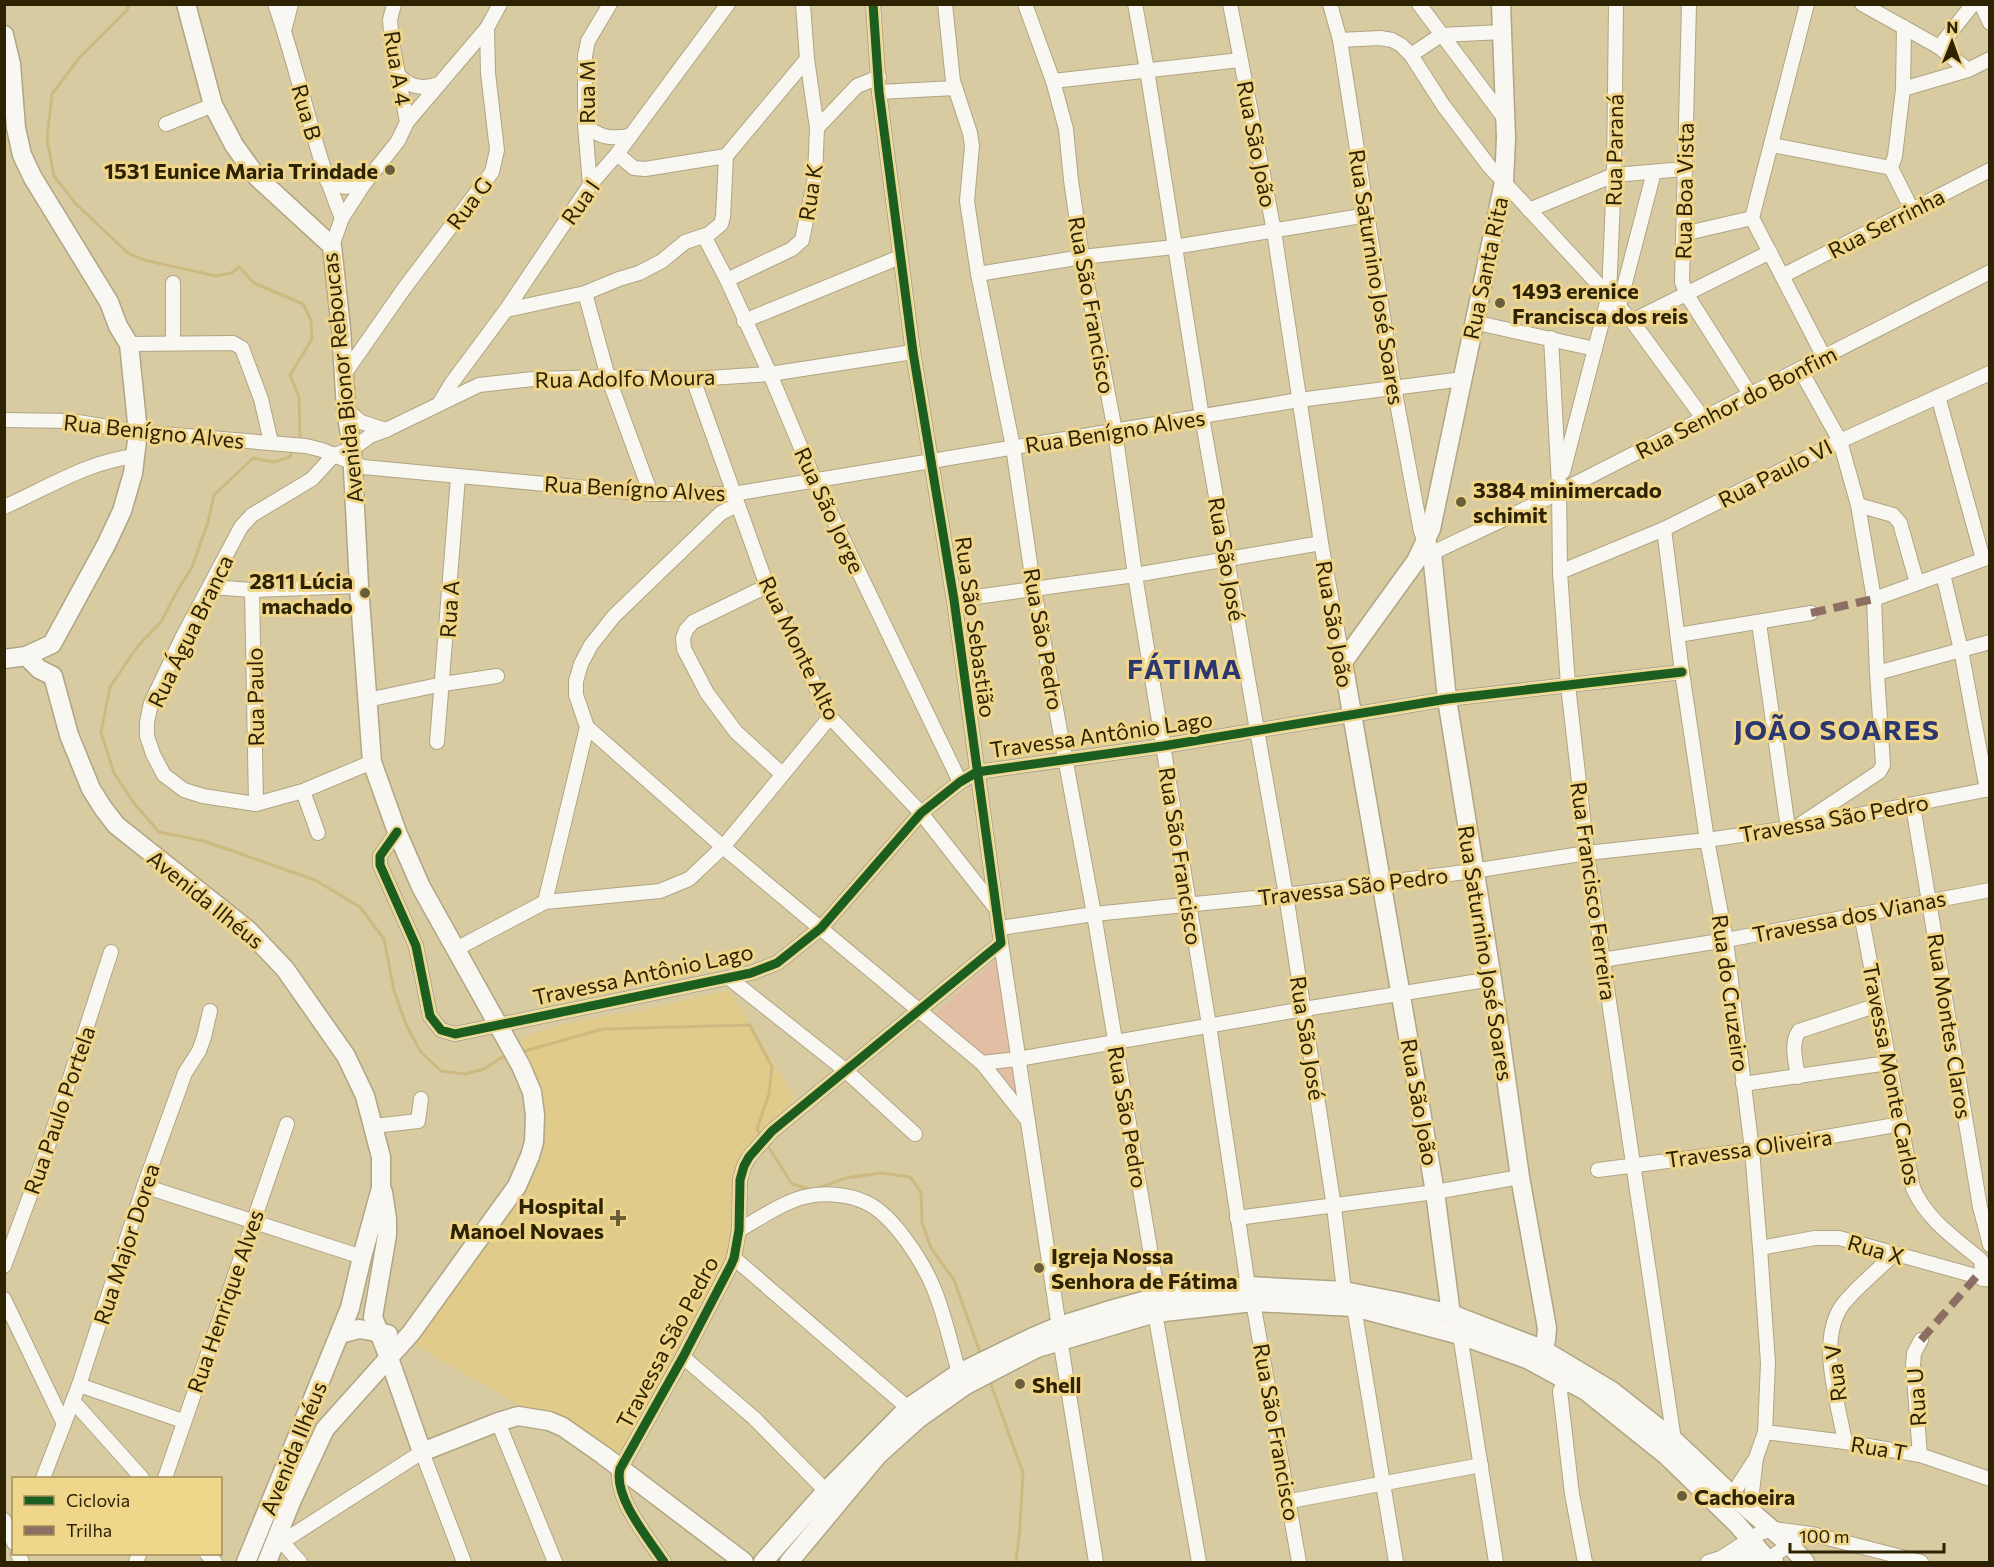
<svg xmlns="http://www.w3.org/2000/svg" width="1994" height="1567" viewBox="0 0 1994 1567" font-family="Commissioner,sans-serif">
<rect width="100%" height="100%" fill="#d8cba2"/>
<polygon fill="#e0cb8a" points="729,990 796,1099 748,1147 738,1161 733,1179 731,1228 722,1269 682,1347 619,1459 555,1416 521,1406 415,1345 417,1338 439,1307 469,1269 533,1179 543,1156 547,1126 544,1101 539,1084 521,1048 521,1039 527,1035 572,1022 647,1009"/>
<g fill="#e2bea5">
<polygon points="997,959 1012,1054 983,1055 934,1014"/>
<polygon points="1016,1063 1024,1109 994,1068"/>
</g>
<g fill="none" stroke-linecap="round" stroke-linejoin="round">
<g stroke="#ccba81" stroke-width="3">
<polyline points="129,4 127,10 80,57 52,94 47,139 54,176 76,204 128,253 144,260 216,276 231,273 239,267 254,283 303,304 311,320 312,339 290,375 299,397 300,437 297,442"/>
<polyline points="294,448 290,457 274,462 253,458 214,495 208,522 192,567 176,593 161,622 137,647 110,687 101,732 114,773 133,802 159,832 204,841 315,880 360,907 384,939 394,991 406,1024 420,1051 441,1071 465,1074 484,1069 501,1058 509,1056"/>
<polyline points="521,1052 603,1029 750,1025 772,1067 769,1094 757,1129 761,1135"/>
<polyline points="766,1143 792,1184 813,1190 846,1178 881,1173 910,1177 921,1192 922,1223 931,1248 954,1280 981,1355"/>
<polyline points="989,1379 1023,1473 1020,1527 1016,1562"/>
</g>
<defs>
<g id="minor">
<path d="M275 4C300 75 313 149 342 218"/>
<polyline points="945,4 953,81 970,133 972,146 967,201 978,274 1013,447 1034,590 1094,914 1158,1297"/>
<polyline points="1025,4 1053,81 1066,129 1071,180 1082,257 1115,431 1135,575 1209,1025 1248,1286"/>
<polyline points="1135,4 1147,70 1202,417 1286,895 1334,1207 1344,1291"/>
<polyline points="1230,4 1274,231 1321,543 1343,662"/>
<polyline points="1330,4 1340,40 1394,387 1421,532 1425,541 1429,543"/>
<polyline points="1419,4 1505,119"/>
<polyline points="1689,4 1682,282 1687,295 1750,394"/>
<polyline points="1807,4 1752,218 1824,357"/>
<polyline points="1862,4 1939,47 1968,70"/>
<polyline points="1981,4 1990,23"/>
<polyline points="1904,27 1903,89 1895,156 1891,168 1912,210"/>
<polyline points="284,31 291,4"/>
<polyline points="1340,40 1380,38 1392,40 1401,45 1411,55 1443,105 1489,166 1632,321 1703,418"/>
<polyline points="1939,47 1973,4"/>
<polyline points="1411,55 1441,35 1503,32"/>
<path d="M396 73C409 87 421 90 439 84"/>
<polyline points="1053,81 1240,60"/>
<polyline points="1903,89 1968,70 1990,59"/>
<polyline points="879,92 955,88"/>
<polyline points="407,122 487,28"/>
<polyline points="166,124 213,105"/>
<path d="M585 125C600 138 611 139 630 136"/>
<polyline points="817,128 857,86 879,77"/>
<polyline points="1772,145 1891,168"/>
<polyline points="617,154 634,168 645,169 726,156 807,59"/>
<polyline points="327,181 344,187 364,184"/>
<polyline points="590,185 585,125 585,56 588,41 610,4"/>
<polyline points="1529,210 1614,175 1684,169"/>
<polyline points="1683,234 1752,218"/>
<polyline points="704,236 727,280 770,374 814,479 960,782"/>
<polyline points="332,246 342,218 364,184 398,141 407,122 392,42 390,20 394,4"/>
<polyline points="978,274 1082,257 1174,247 1367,215"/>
<polyline points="1782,276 1990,170"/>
<polyline points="727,280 792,249 802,240 815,177 817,128 807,59 803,4"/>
<polyline points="585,293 608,377 651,494"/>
<polyline points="1619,306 1654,172"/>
<polyline points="506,310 585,293 619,279 639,273 662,261 685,242 709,234 721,224 723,217 726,156"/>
<polyline points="744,321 900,257"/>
<polyline points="1632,321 1770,252"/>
<polyline points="1473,322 1595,349"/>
<polyline points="1551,338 1559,486 1560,572 1568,685 1587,853 1674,1440"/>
<polyline points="173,342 173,283"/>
<polyline points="129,344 233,343 242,348 261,399 271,442"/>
<polyline points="1801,371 1840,441 1858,505 1874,599 1877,673 1883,765 1879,772 1801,824"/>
<polyline points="345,373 403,290 492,172 497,150 488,73 487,28 500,4"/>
<polyline points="693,379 767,586 830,717 921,813 994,906"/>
<polyline points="1938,396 1983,559"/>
<polyline points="439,404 451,384 506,310 590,185 617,154 728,4"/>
<polyline points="346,409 361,422 386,430"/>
<polyline points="4,420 72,421 138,432 306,446 322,450 363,467 651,494 733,494 1299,400 1463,379"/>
<polyline points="1563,472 1609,295 1614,175 1616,4"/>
<polyline points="1858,505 1893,515 1900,523 1917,583"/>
<path d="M4 507C47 488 89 461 136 456"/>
<polyline points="1664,529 1682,672 1707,840 1726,940 1752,1150 1760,1248 1768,1363 1765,1432 1756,1458 1732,1495"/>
<path d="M1424 557C1469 535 1515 515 1559 492 1703 420 1846 346 1990 272"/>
<polyline points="1560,572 1664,529 1840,441 1990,373"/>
<polyline points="767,586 693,622 686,630 683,638 684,649 707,693 736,732 782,774"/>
<polyline points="211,587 252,590 359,586"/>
<polyline points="252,590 256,804"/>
<polyline points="1874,599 1943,574"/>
<polyline points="954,600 1135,575 1321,543"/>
<polyline points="1759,623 1788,828"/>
<polyline points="1678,635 1811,613"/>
<polyline points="1877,673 1990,642"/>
<polyline points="367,700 443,684 497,676"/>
<polyline points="587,727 723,847 982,1063 1028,1121"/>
<polyline points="437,742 458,477"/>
<polyline points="372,762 303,791 256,804 203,796 184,790 164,775 153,754 147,736 147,722 151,703 183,636 241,527 252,515 312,479 334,455 352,449 370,436 386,430 479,385 533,379 608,377 693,379 770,374 913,352"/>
<polyline points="1987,790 1961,650 1943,574 1990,557"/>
<polyline points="303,791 318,833"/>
<polyline points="1913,806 1980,1207 1990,1245"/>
<polyline points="397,832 380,856 380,865 416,946 430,1016 441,1030 455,1034 751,973 777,963 821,928 921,813 960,782 977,772 1163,746 1447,699 1682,672"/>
<polyline points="545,902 660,891 689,879 723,847 830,717"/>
<path d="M1861 914 1913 1188C1926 1219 1956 1239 1981 1260L1983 1279"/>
<polyline points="1000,928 1094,914 1286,895 1473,871 1587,853 1707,840 1796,827 1990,789"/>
<polyline points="1001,943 1058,1321"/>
<polyline points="456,949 545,902 587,727 576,695 576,681 581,664 591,645 614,616 721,513 737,505"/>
<polyline points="1602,960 1726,940 1990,890"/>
<polyline points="729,978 845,1070 915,1134"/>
<polyline points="982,1063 1018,1059 1304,1009 1492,979"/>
<path d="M1798 1077C1796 1062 1790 1044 1799 1031L1878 1005"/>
<polyline points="1743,1084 1888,1063"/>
<polyline points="374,1126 418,1121 421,1099"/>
<polyline points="1598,1170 1752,1150 1901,1124"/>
<polyline points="144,1186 362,1257"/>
<polyline points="1237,1218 1435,1192 1520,1177"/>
<path d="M739 1230C759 1219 781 1203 804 1197 824 1192 849 1194 867 1203 894 1216 923 1262 934 1289 945 1316 951 1345 959 1373"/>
<polyline points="1760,1248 1815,1238 1839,1238 1990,1280"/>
<polyline points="734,1258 908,1408"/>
<polyline points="4,1266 45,1155 111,952"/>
<polyline points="4,1299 64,1424"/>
<polyline points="1253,1302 1299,1562"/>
<polyline points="1354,1307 1396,1562"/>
<polyline points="1155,1313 1199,1562"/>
<polyline points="1460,1335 1496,1562"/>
<polyline points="1061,1345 1096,1562"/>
<polyline points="683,1357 754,1418 826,1491"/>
<polyline points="1572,1376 1565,1381 1560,1391 1572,1494 1585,1562"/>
<polyline points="79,1385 183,1421"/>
<polyline points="73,1401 142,1478"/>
<polyline points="498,1422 555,1562"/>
<polyline points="1765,1432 1845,1442 1920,1455 1990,1479"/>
<path d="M1845 1442C1838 1402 1816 1338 1844 1303 1858 1286 1878 1270 1894 1254"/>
<polyline points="1920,1455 1913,1365 1914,1353 1921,1340"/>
<polyline points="43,1478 79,1385 144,1186 185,1073 199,1051 204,1037 210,1011"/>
<polyline points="165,1478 287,1124"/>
<polyline points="1290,1501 1481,1465"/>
<polyline points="1750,1509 1756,1458"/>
<polyline points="4,1520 14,1543"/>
<polyline points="282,1542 300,1562"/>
<polyline points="273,1543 282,1542 422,1452 464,1562"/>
<polyline points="18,1554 22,1562"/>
<polyline points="207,1554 215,1562"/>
<polyline points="1723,1558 1773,1556 1797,1539"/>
<polyline points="136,1562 139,1554"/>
<path d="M664 1562C649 1539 613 1497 620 1469L683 1357 731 1265 734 1258 739 1230 740 1180 744 1166 749 1157 772 1131 1001 943 954 600 913 352 879 92 873 4"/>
<polyline points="1708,1562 1721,1558 1760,1533 1773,1529 1812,1534 1921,1562"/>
</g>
<g id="major">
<polyline points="186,4 213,105 234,145 257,177 332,246 341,329 346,409 352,449 359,586 372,762 397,832 421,887 521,1066 532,1092 535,1115 534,1142 530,1156 517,1186 411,1333 325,1429 291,1502 267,1562"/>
<polyline points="4,35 11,64 16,128 22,155 33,178 109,302 118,326 129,344 138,432 133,473 122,511 106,545 52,644 26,656 4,659"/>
<polyline points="1432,553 1447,699 1492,979 1520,1177 1547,1328 1546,1340 1542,1349"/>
<polyline points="26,656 39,669 53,676 69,735 91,789 103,808 116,825 248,930 285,969 346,1056 365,1096 381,1157 381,1188 362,1257 350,1308 246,1562"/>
<polyline points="383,1192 387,1219 387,1235 373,1317 389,1358 422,1452 498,1422 518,1416 549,1421 563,1427 603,1455 744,1562"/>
<polyline points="1451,1314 1435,1192 1343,662 1416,561 1431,529 1504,182 1506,138 1501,4"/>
<polyline points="340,1334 359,1329 388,1334"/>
<polyline points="763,1562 826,1491 908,1408 959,1373 1033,1337 1059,1326 1107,1311 1158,1297 1248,1286 1344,1291 1400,1302 1451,1314 1542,1349 1612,1391 1674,1440 1732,1495 1790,1545 1805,1562"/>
<polyline points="789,1562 878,1455 918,1419 966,1385 1037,1348 1155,1313 1253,1302 1354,1307 1460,1335 1527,1359 1586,1391 1667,1456 1737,1524 1765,1557 1774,1562"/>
</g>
</defs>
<use href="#minor" stroke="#b0a584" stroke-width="16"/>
<use href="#major" stroke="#b0a584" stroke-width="21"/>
<use href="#minor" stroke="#f9f7f1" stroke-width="14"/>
<use href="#major" stroke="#f9f7f1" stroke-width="18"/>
<g stroke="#8d6e63" stroke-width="8" stroke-dasharray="15 8" stroke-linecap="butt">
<polyline points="1811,613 1874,599"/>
<polyline points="1921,1340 1976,1277"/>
</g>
<defs>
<g id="cycleway">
<polyline points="397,832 380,856 380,865 416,946 430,1016 441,1030 455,1034 751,973 777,963 821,928 921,813 960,782 977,772 1163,746 1447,699 1682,672"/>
<path d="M664 1562C649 1539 613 1497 620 1469L683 1357 731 1265 734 1258 739 1230 740 1180 744 1166 749 1157 772 1131 1001 943 954 600 913 352 879 92 873 4"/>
</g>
</defs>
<use href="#cycleway" stroke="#efd68b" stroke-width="13"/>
<use href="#cycleway" stroke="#1b5e20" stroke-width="9"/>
</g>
<g fill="#695e3b" stroke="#efd68b" stroke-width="2">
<circle cx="390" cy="170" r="6"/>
<circle cx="1500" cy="303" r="6"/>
<circle cx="1461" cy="502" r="6"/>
<circle cx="365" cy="593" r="6"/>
<path d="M615 1209h6v6h6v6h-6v6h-6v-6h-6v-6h6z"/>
<circle cx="1039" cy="1268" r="6"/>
<circle cx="1020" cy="1384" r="6"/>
<circle cx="1682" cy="1496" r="6"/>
</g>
<g text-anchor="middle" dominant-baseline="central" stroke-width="6" stroke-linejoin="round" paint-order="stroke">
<g font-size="22" fill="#2d2303" stroke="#efd68b">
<text transform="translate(398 68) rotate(81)">Rua A 4</text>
<text transform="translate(586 92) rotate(-90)">Rua M</text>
<text transform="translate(307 112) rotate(74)">Rua B</text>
<text transform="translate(1257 144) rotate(79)">Rua São João</text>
<text transform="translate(1614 150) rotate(-89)">Rua Paraná</text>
<text transform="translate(1684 191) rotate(-89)">Rua Boa Vista</text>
<text transform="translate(810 192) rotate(-81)">Rua K</text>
<text transform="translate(580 202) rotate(-55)">Rua I</text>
<text transform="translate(469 203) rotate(-53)">Rua G</text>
<text transform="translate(1886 223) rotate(-27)">Rua Serrinha</text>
<text transform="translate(1485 268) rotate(-78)">Rua Santa Rita</text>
<text transform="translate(1377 277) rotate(81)">Rua Saturnino José Soares</text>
<text transform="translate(1092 305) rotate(80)">Rua São Francisco</text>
<text transform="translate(342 378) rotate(-96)">Avenida Bionor Reboucas</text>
<text transform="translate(625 378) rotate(-1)">Rua Adolfo Moura</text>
<text transform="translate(1736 402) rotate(-27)">Rua Senhor do Bonfim</text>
<text transform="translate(154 431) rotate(6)">Rua Benígno Alves</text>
<text transform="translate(1115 431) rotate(-9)">Rua Benígno Alves</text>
<text transform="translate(1775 473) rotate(-27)">Rua Paulo VI</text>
<text transform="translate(635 488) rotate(3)">Rua Benígno Alves</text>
<text transform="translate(830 510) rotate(65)">Rua São Jorge</text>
<text transform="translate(1227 559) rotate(80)">Rua São José</text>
<text transform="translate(449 609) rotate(-86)">Rua A</text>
<text transform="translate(1335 624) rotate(80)">Rua São João</text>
<text transform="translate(976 627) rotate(82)">Rua São Sebastião</text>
<text transform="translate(190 631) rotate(-64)">Rua Água Branca</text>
<text transform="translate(1044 639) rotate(80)">Rua São Pedro</text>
<text transform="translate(800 648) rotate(64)">Rua Monte Alto</text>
<text transform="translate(255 697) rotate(-91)">Rua Paulo</text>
<text transform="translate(1101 734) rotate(-8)">Travessa Antônio Lago</text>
<text transform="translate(1834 818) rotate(-10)">Travessa São Pedro</text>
<text transform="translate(1181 856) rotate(81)">Rua São Francisco</text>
<text transform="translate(1353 886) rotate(-7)">Travessa São Pedro</text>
<text transform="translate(1594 891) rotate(82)">Rua Francisco Ferreira</text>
<text transform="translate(206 899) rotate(39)">Avenida Ilhéus</text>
<text transform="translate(1849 916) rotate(-11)">Travessa dos Vianas</text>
<text transform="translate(1486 953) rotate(81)">Rua Saturnino José Soares</text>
<text transform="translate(643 974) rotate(-12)">Travessa Antônio Lago</text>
<text transform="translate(1731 993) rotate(82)">Rua do Cruzeiro</text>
<text transform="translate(1950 1026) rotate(81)">Rua Montes Claros</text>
<text transform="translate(1308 1038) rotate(81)">Rua São José</text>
<text transform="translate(1892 1074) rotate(79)">Travessa Monte Carlos</text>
<text transform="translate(1420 1102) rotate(80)">Rua São João</text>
<text transform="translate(59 1110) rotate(-71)">Rua Paulo Portela</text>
<text transform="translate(1128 1117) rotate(80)">Rua São Pedro</text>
<text transform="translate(1749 1148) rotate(-8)">Travessa Oliveira</text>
<text transform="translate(126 1244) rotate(-72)">Rua Major Dorea</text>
<text transform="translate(1876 1249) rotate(16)">Rua X</text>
<text transform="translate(225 1301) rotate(-71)">Rua Henrique Alves</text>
<text transform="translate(667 1342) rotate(-62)">Travessa São Pedro</text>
<text transform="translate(1835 1373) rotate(-97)">Rua V</text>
<text transform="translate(1916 1397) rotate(-94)">Rua U</text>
<text transform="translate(1277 1432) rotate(80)">Rua São Francisco</text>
<text transform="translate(293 1448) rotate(-68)">Avenida Ilhéus</text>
<text transform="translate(1879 1448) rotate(10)">Rua T</text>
</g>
<g font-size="22" font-weight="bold" fill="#2d2303" stroke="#efd68b" text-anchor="start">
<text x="378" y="170" text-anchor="end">1531 Eunice Maria Trindade</text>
<text x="1512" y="290">1493 erenice<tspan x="1512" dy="25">Francisca dos reis</tspan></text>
<text x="1473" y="489">3384 minimercado<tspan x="1473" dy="25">schimit</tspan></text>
<text x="353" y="580" text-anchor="end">2811 Lúcia<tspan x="353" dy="25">machado</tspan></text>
<text x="604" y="1205" text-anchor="end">Hospital<tspan x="604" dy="25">Manoel Novaes</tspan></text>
<text x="1051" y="1255">Igreja Nossa<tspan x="1051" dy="25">Senhora de Fátima</tspan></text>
<text x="1032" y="1384">Shell</text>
<text x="1694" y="1496">Cachoeira</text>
</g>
<g font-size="28" font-weight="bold" letter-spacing="1.5" fill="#2b3770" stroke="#efd68b">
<text x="1185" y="668">FÁTIMA</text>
<text x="1837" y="729">JOÃO SOARES</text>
</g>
</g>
<rect width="1994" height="1567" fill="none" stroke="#2d2303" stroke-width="12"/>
<rect x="12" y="1477" width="210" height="78" fill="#efd68b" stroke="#a18e55" stroke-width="1.5"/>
<rect x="24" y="1496" width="30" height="9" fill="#1b5e20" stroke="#a18e55" stroke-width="1.5"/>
<text x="66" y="1507" font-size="18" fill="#2d2303">Ciclovia</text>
<rect x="24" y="1526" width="30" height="9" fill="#8d6e63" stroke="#a18e55" stroke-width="1.5"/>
<text x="66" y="1537" font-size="18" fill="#2d2303">Trilha</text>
<g transform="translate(1952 42) rotate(1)" stroke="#efd68b" stroke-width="4.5" paint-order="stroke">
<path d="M0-4.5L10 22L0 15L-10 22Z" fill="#2d2303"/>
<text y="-9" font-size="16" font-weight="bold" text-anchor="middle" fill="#2d2303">N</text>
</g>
<path d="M1790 1543v9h154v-9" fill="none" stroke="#2d2303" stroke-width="3"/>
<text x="1799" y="1543" font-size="18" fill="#2d2303" stroke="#efd68b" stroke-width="4.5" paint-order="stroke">100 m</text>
</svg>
